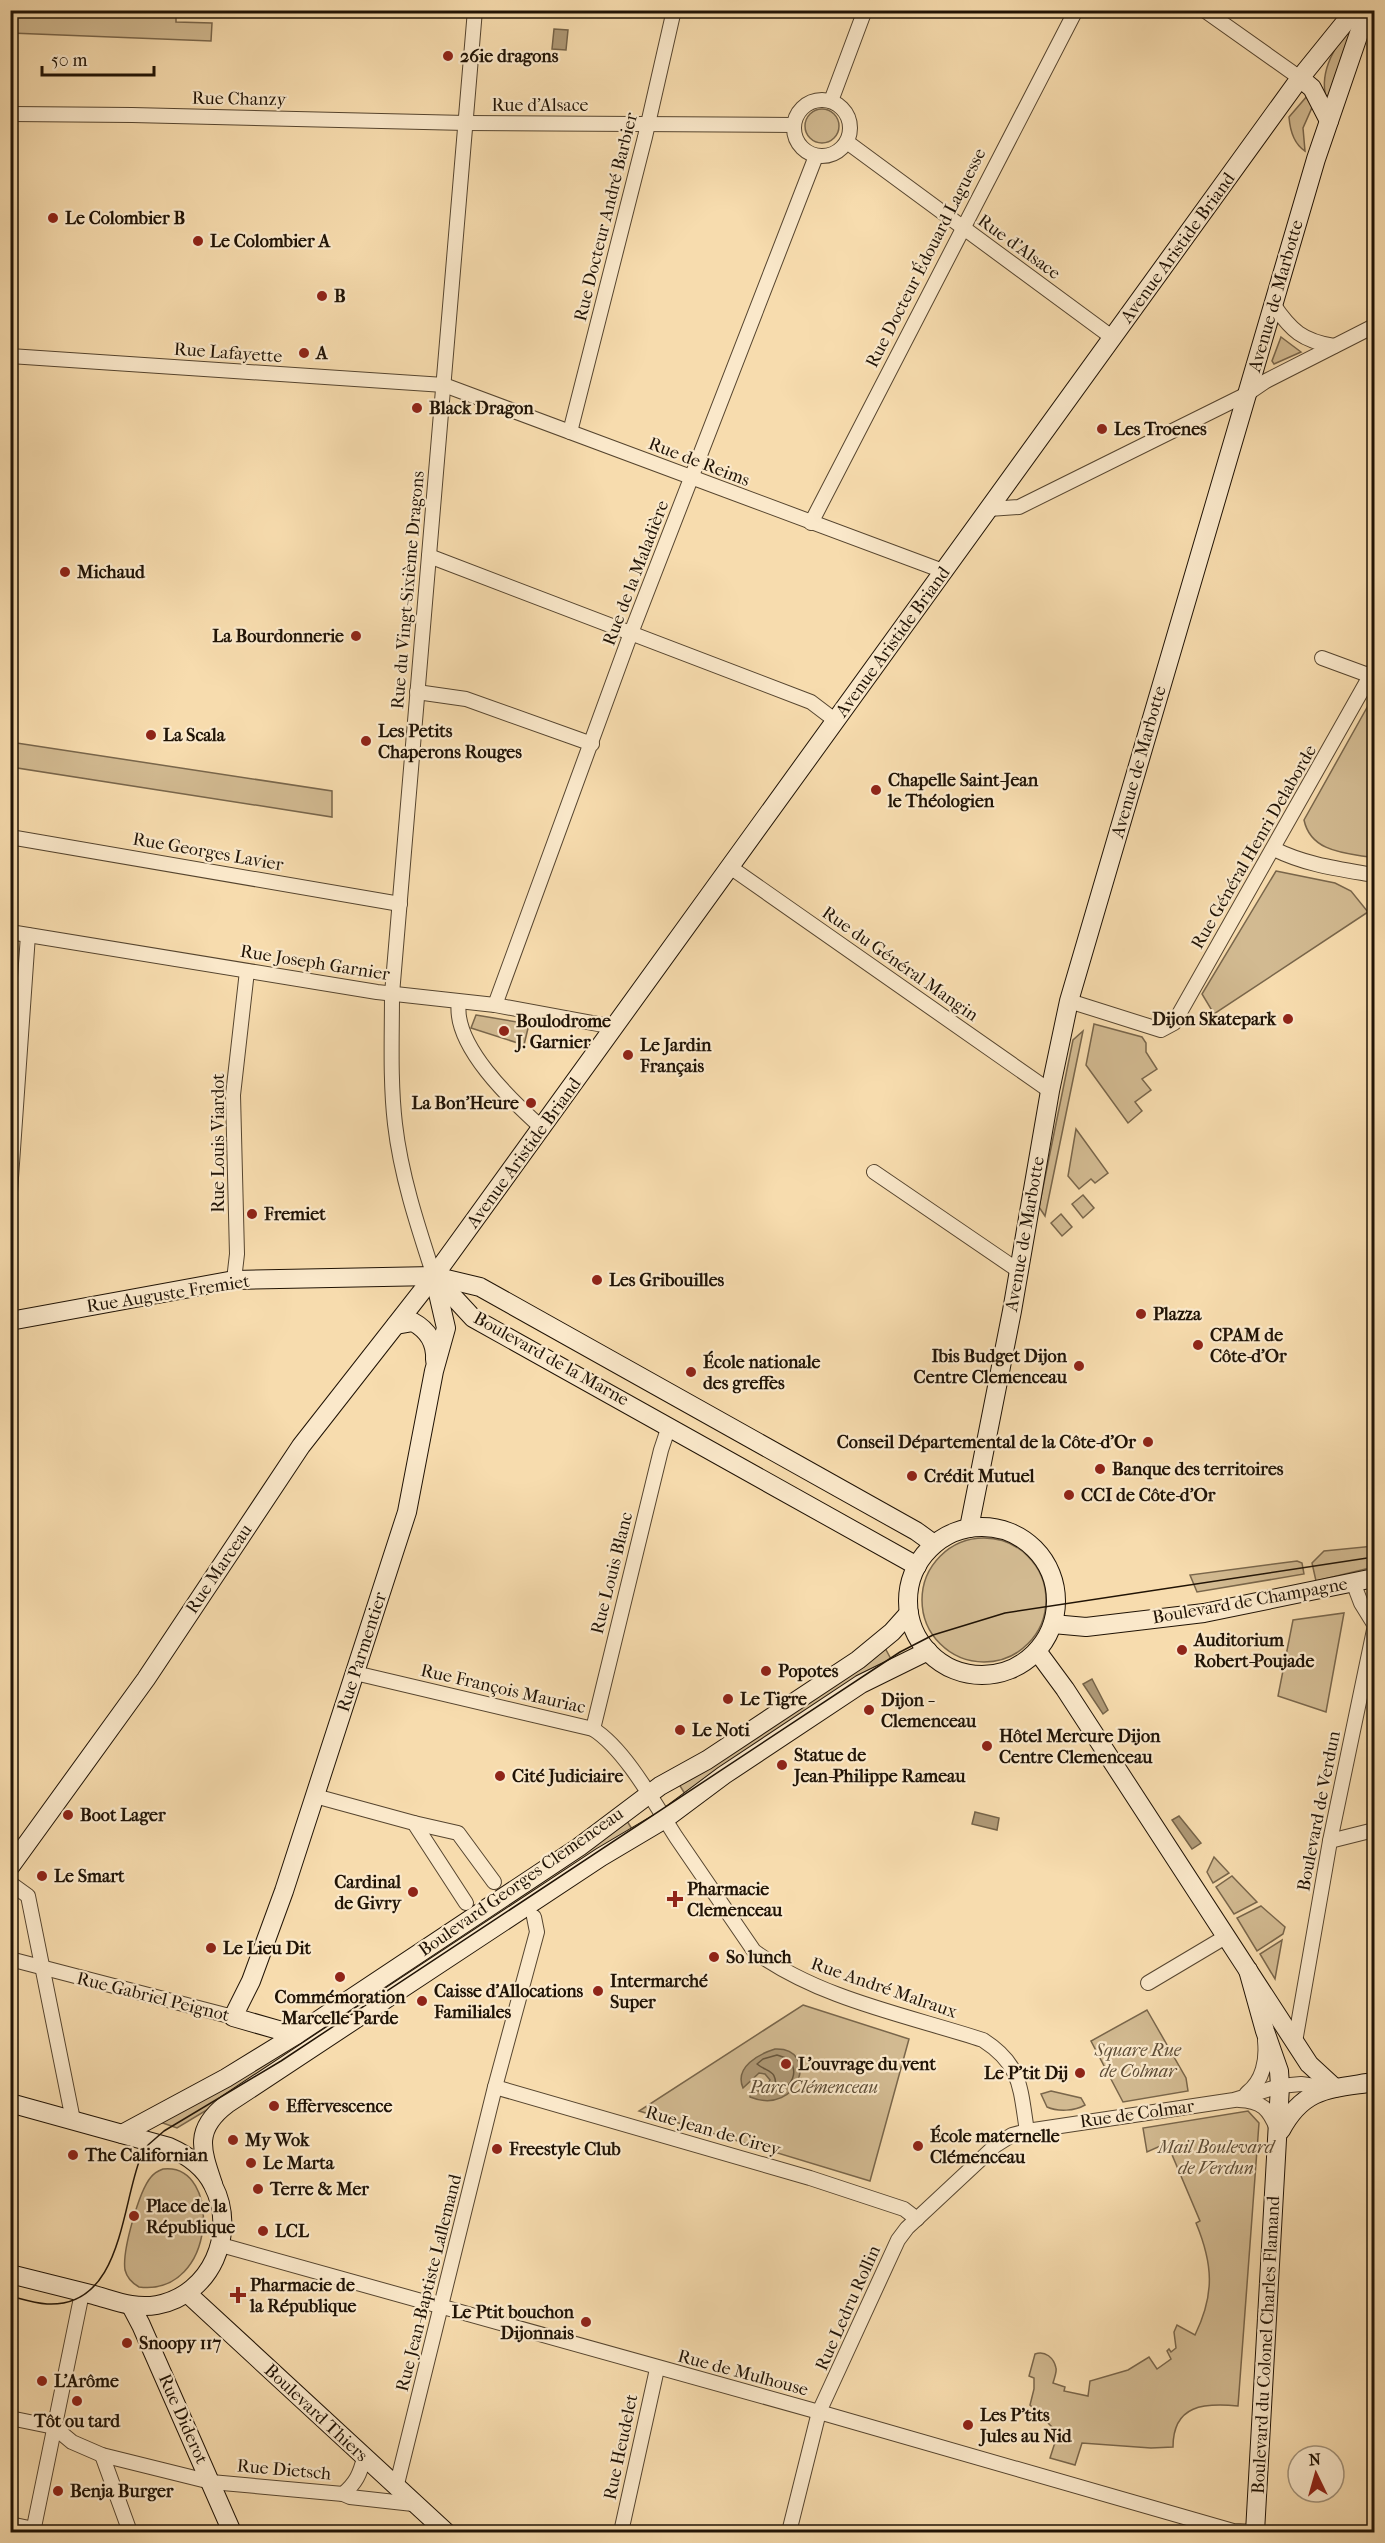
<svg xmlns="http://www.w3.org/2000/svg" width="1385" height="2543" viewBox="0 0 1385 2543" font-family="'IM FELL French Canon',serif">
<rect width="100%" height="100%" fill="#f7dcae"/>
<filter id="stains"><feTurbulence type="fractalNoise" baseFrequency=".00333" numOctaves="4"/><feColorMatrix values="0 0 0 0 .2 0 0 0 0 .09 0 0 0 0 .02 0 0 0 .5 -.17"/></filter>
<radialGradient id="worn" r=".72"><stop offset=".6" stop-color="#630" stop-opacity="0"/><stop offset="1" stop-color="#630" stop-opacity=".3"/></radialGradient>
<g fill="#d2ba91" stroke="#79664b" stroke-width="1.5">
<polygon points="11,10 210,11 176,11 176,22 212,23 211,41 11,33"/>
<path d="M1355 24 1331 100 1326 97C1319 71 1336 42 1355 24Z"/>
<path d="M1308 95 1314 103 1303 128 1305 151C1294 144 1290 130 1289 117Z"/>
<circle cx="822" cy="126" r="17"/>
<polygon points="1281,337 1301,352 1274,364 1272,361"/>
<path d="M1374 695V858C1347 853 1311 853 1304 820Z"/>
<polygon points="10,742 332,791 332,817 11,767"/>
<polygon points="1276,871 1335,883 1351,891 1368,912 1214,1014 1202,994"/>
<polygon points="476,1015 529,1024 524,1045 471,1028"/>
<polygon points="1094,1024 1142,1037 1146,1043 1146,1052 1157,1069 1142,1079 1151,1090 1135,1102 1142,1111 1128,1123 1086,1065"/>
<polygon points="1083,1031 1045,1216 1039,1207 1073,1040"/>
<polygon points="1076,1129 1108,1173 1095,1183 1091,1179 1079,1189 1068,1176"/>
<polygon points="1083,1195 1094,1208 1083,1218 1072,1204"/>
<polygon points="1061,1214 1072,1227 1062,1236 1051,1223"/>
<circle cx="984" cy="1600" r="62"/>
<polygon points="1374,1546 1374,1567 1316,1581 1312,1563 1324,1551"/>
<polygon points="1297,1561 1302,1563 1304,1574 1197,1592 1190,1575"/>
<polygon points="1344,1613 1326,1712 1278,1696 1293,1620"/>
<polygon points="883,1644 893,1663 688,1799 677,1781"/>
<polygon points="624,1816 635,1834 230,2096 177,2128 157,2121"/>
<polygon points="1214,1857 1229,1873 1213,1883 1207,1872"/>
<polygon points="1232,1876 1257,1902 1234,1914 1216,1887"/>
<polygon points="1261,1906 1285,1927 1283,1934 1257,1951 1237,1918"/>
<polygon points="1282,1940 1275,1979 1260,1954"/>
<polygon points="803,2005 909,2039 870,2181 639,2111"/>
<polygon points="1147,2010 1186,2078 1188,2091 1123,2102 1091,2041"/>
<path d="M1051 2091 1081 2098 1085 2105C1075 2111 1058 2112 1047 2107L1041 2094Z"/>
<path d="M1248 2111 1259 2123 1238 2406C1205 2403 1173 2404 1173 2447L1151 2448 1082 2443 1075 2465 1050 2458 1058 2433 1030 2405 1034 2389V2378L1029 2376 1035 2354C1045 2350 1054 2358 1056 2368 1057 2372 1054 2379 1053 2383L1065 2387 1064 2391 1088 2396 1090 2381 1128 2370 1149 2357 1157 2369 1171 2359 1167 2351 1169 2349 1171 2352 1176 2348 1174 2332 1177 2325 1195 2335C1215 2294 1213 2264 1196 2223L1200 2221 1167 2143 1147 2152 1143 2128Z"/>
<path d="M163 2169C223 2162 217 2297 139 2287 132 2283 127 2278 125 2270 122 2251 139 2191 151 2177 154 2173 158 2171 163 2169Z"/>
</g>
<g fill="#ae9875" stroke="#756348" stroke-width="1.5">
<polygon points="554,29 568,30 566,50 552,49"/>
<polygon points="1092,1679 1108,1710 1103,1714 1083,1684"/>
<polygon points="975,1812 999,1818 997,1830 972,1824"/>
<polygon points="1179,1816 1201,1843 1192,1849 1172,1820"/>
<path d="M775 2049C820 2047 800 2117 750 2097V2092L766 2090 770 2080 765 2074 759 2073 743 2088C734 2067 759 2054 775 2049Z"/>
</g>
<g fill="none" stroke-linecap="round" stroke-linejoin="round">
<path stroke="#67563d" stroke-width="1.5" d="M777 2055 789 2059C799 2073 792 2086 778 2092L775 2090C778 2069 768 2073 757 2064L763 2059Z"/>
<defs>
<g id="street">
<polyline points="1204,10 1300,78"/>
<circle cx="822" cy="128" r="28"/>
<polyline points="831,101 865,10"/>
<polyline points="10,114 132,115 466,123 794,125"/>
<polyline points="847,142 1113,338"/>
<path d="M1273 304C1291 331 1303 341 1334 346"/>
<polyline points="10,356 444,385 943,571"/>
<polyline points="570,432 645,137 674,10"/>
<polyline points="989,509 1019,507 1247,394 1266,381 1374,326"/>
<polyline points="811,523 1076,10"/>
<polyline points="429,556 811,702 836,721"/>
<polyline points="1322,658 1371,676"/>
<polyline points="417,692 466,699 592,744"/>
<polyline points="10,837 400,904"/>
<path d="M1274 849C1306 865 1339 869 1374 875"/>
<polyline points="730,867 1050,1091"/>
<polyline points="10,932 377,992 495,1005 614,1027"/>
<polyline points="1069,1001 1161,1030 1174,1023 1374,669"/>
<path d="M459 1002C452 1045 512 1101 542 1128"/>
<polyline points="495,1005 631,633 816,156"/>
<polyline points="874,1172 1019,1271"/>
<polyline points="10,1192 28,935"/>
<path d="M434 1276C418 1227 401 1176 395 1124 390 1081 392 1037 392 994L475 10"/>
<polyline points="234,1280 237,1254 233,1095 247,971"/>
<polyline points="1353,1582 1361,1603 1374,1624"/>
<path d="M355 1673 593 1729C625 1749 655 1804 676 1837 702 1875 728 1913 754 1951 820 1999 906 2015 983 2040 1022 2065 1020 2088 1027 2131"/>
<polyline points="593,1729 661,1450 669,1426"/>
<polyline points="315,1796 414,1823 466,1903"/>
<polyline points="414,1823 458,1833 494,1882"/>
<polyline points="1330,1841 1374,1830"/>
<polyline points="10,1883 28,1896 73,2120"/>
<polyline points="10,1959 233,2017"/>
<polyline points="1148,1983 1227,1936"/>
<polyline points="1295,2042 1330,1841 1374,1630"/>
<polyline points="495,2087 810,2178 904,2209 917,2219"/>
<path d="M1247 2093C1263 2081 1267 2060 1265 2041"/>
<path d="M1239 2100C1262 2101 1269 2109 1277 2129"/>
<polyline points="221,2245 819,2412 1233,2531 1256,2532"/>
<polyline points="10,2418 54,2427 72,2442 102,2455 211,2482 343,2494 350,2497 413,2504"/>
<polyline points="102,2455 130,2532"/>
<polyline points="396,2488 495,2087 537,1932 534,1917"/>
<path d="M343 2494C356 2483 360 2474 364 2458"/>
<polyline points="10,2524 34,2529"/>
<polyline points="33,2532 82,2293"/>
<polyline points="621,2532 657,2369"/>
<polyline points="789,2532 819,2412 898,2240 907,2228 996,2145 1012,2135 1027,2131 1234,2100 1280,2086 1301,2084 1330,2088"/>
</g>
<g id="secondary">
<polyline points="1300,78 1312,88 1329,121"/>
<polyline points="436,1278 473,1318 917,1566"/>
<polyline points="10,1321 234,1280 434,1276 480,1287 916,1531 934,1544"/>
<path d="M396 1325 413 1322C428 1330 436 1344 435 1360"/>
<circle cx="982" cy="1601" r="74"/>
<polyline points="969,1528 1012,1311 1050,1091 1069,1001 1316,159 1367,10"/>
<polyline points="1053,1624 1086,1627 1204,1613 1374,1578"/>
<polyline points="1037,1651 1065,1689 1309,2064 1335,2088"/>
<polyline points="10,1867 146,1679 301,1446 434,1276 1300,78 1355,10"/>
<polyline points="1248,1970 1265,2031 1279,2071 1280,2086 1255,2532"/>
<polyline points="296,2035 233,2017 251,1981 284,1891 407,1512 434,1371 446,1328 434,1276"/>
<path d="M10 2103 169 2147C187 2155 204 2166 213 2185 238 2233 211 2295 157 2305 134 2309 116 2301 94 2295 66 2288 38 2281 10 2274"/>
<path d="M1281 2130C1304 2087 1330 2089 1374 2082"/>
<polyline points="122,2134 226,2078 296,2035 579,1847 660,1786 707,1760 858,1660 892,1632 909,1613"/>
<path d="M213 2184C201 2149 194 2129 227 2104L601 1857 665 1819 724 1775 861 1684 928 1651"/>
<polyline points="188,2294 446,2532"/>
<polyline points="131,2306 141,2325 232,2532"/>
</g>
</defs>
<use href="#street" stroke="#56452f" stroke-width="16"/>
<use href="#secondary" stroke="#201305" stroke-width="20"/>
<use href="#street" stroke="#fae8ca" stroke-width="14"/>
<use href="#secondary" stroke="#fae8ca" stroke-width="18"/>
<path stroke="#201305" stroke-width="1.5" d="M10 2296C22 2299 34 2303 47 2304 121 2308 121 2209 140 2159L148 2145 164 2131 281 2061 900 1652 933 1635 1005 1613 1374 1557"/>
</g>
<g fill="#8f2418" stroke="#fae8ca" stroke-width="2">
<circle cx="448" cy="56" r="6"/>
<circle cx="53" cy="218" r="6"/>
<circle cx="198" cy="241" r="6"/>
<circle cx="322" cy="296" r="6"/>
<circle cx="304" cy="353" r="6"/>
<circle cx="417" cy="408" r="6"/>
<circle cx="1102" cy="429" r="6"/>
<circle cx="65" cy="572" r="6"/>
<circle cx="356" cy="636" r="6"/>
<circle cx="151" cy="735" r="6"/>
<circle cx="366" cy="741" r="6"/>
<circle cx="876" cy="790" r="6"/>
<circle cx="1288" cy="1019" r="6"/>
<circle cx="504" cy="1031" r="6"/>
<circle cx="628" cy="1055" r="6"/>
<circle cx="531" cy="1103" r="6"/>
<circle cx="252" cy="1214" r="6"/>
<circle cx="597" cy="1280" r="6"/>
<circle cx="1141" cy="1314" r="6"/>
<circle cx="1198" cy="1345" r="6"/>
<circle cx="1079" cy="1366" r="6"/>
<circle cx="691" cy="1372" r="6"/>
<circle cx="1148" cy="1442" r="6"/>
<circle cx="1100" cy="1469" r="6"/>
<circle cx="912" cy="1476" r="6"/>
<circle cx="1069" cy="1495" r="6"/>
<circle cx="1182" cy="1650" r="6"/>
<circle cx="766" cy="1671" r="6"/>
<circle cx="728" cy="1699" r="6"/>
<circle cx="869" cy="1710" r="6"/>
<circle cx="680" cy="1730" r="6"/>
<circle cx="987" cy="1746" r="6"/>
<circle cx="782" cy="1765" r="6"/>
<circle cx="500" cy="1776" r="6"/>
<circle cx="68" cy="1815" r="6"/>
<circle cx="42" cy="1876" r="6"/>
<circle cx="413" cy="1892" r="6"/>
<path d="M672 1890h6v6h6v6h-6v6h-6v-6h-6v-6h6z"/>
<circle cx="211" cy="1948" r="6"/>
<circle cx="714" cy="1957" r="6"/>
<circle cx="340" cy="1977" r="6"/>
<circle cx="598" cy="1991" r="6"/>
<circle cx="422" cy="2001" r="6"/>
<circle cx="786" cy="2064" r="6"/>
<circle cx="1080" cy="2073" r="6"/>
<circle cx="274" cy="2106" r="6"/>
<circle cx="233" cy="2140" r="6"/>
<circle cx="918" cy="2146" r="6"/>
<circle cx="497" cy="2149" r="6"/>
<circle cx="73" cy="2155" r="6"/>
<circle cx="251" cy="2163" r="6"/>
<circle cx="258" cy="2189" r="6"/>
<circle cx="134" cy="2216" r="6"/>
<circle cx="263" cy="2231" r="6"/>
<path d="M235 2286h6v6h6v6h-6v6h-6v-6h-6v-6h6z"/>
<circle cx="586" cy="2322" r="6"/>
<circle cx="127" cy="2343" r="6"/>
<circle cx="42" cy="2381" r="6"/>
<circle cx="77" cy="2401" r="6"/>
<circle cx="968" cy="2425" r="6"/>
<circle cx="58" cy="2491" r="6"/>
</g>
<g text-anchor="middle" dominant-baseline="central" stroke-width="4.5" stroke-linejoin="round" paint-order="stroke">
<g font-size="18" font-weight="bold" fill="#201305" stroke="#fae8ca" text-anchor="start">
<text x="460" y="56">26ie dragons</text>
<text x="65" y="218">Le Colombier B</text>
<text x="210" y="241">Le Colombier A</text>
<text x="334" y="296">B</text>
<text x="316" y="353">A</text>
<text x="429" y="408">Black Dragon</text>
<text x="1114" y="429">Les Troenes</text>
<text x="77" y="572">Michaud</text>
<text x="344" y="636" text-anchor="end">La Bourdonnerie</text>
<text x="378" y="731">Les Petits<tspan x="378" dy="21">Chaperons Rouges</tspan></text>
<text x="163" y="735">La Scala</text>
<text x="888" y="780">Chapelle Saint-Jean<tspan x="888" dy="21">le Théologien</tspan></text>
<text x="1276" y="1019" text-anchor="end">Dijon Skatepark</text>
<text x="516" y="1021">Boulodrome<tspan x="516" dy="21">J. Garnier</tspan></text>
<text x="640" y="1045">Le Jardin<tspan x="640" dy="21">Français</tspan></text>
<text x="519" y="1103" text-anchor="end">La Bon'Heure</text>
<text x="264" y="1214">Fremiet</text>
<text x="609" y="1280">Les Gribouilles</text>
<text x="1153" y="1314">Plazza</text>
<text x="1210" y="1335">CPAM de<tspan x="1210" dy="21">Côte-d'Or</tspan></text>
<text x="1067" y="1356" text-anchor="end">Ibis Budget Dijon<tspan x="1067" dy="21">Centre Clemenceau</tspan></text>
<text x="703" y="1362">École nationale<tspan x="703" dy="21">des greffes</tspan></text>
<text x="1136" y="1442" text-anchor="end">Conseil Départemental de la Côte-d'Or</text>
<text x="1112" y="1469">Banque des territoires</text>
<text x="924" y="1476">Crédit Mutuel</text>
<text x="1081" y="1495">CCI de Côte-d'Or</text>
<text x="1194" y="1640">Auditorium<tspan x="1194" dy="21">Robert-Poujade</tspan></text>
<text x="778" y="1671">Popotes</text>
<text x="740" y="1699">Le Tigre</text>
<text x="881" y="1700">Dijon -<tspan x="881" dy="21">Clemenceau</tspan></text>
<text x="692" y="1730">Le Noti</text>
<text x="999" y="1736">Hôtel Mercure Dijon<tspan x="999" dy="21">Centre Clemenceau</tspan></text>
<text x="794" y="1755">Statue de<tspan x="794" dy="21">Jean-Philippe Rameau</tspan></text>
<text x="512" y="1776">Cité Judiciaire</text>
<text x="80" y="1815">Boot Lager</text>
<text x="54" y="1876">Le Smart</text>
<text x="401" y="1882" text-anchor="end">Cardinal<tspan x="401" dy="21">de Givry</tspan></text>
<text x="687" y="1889">Pharmacie<tspan x="687" dy="21">Clemenceau</tspan></text>
<text x="223" y="1948">Le Lieu Dit</text>
<text x="726" y="1957">So lunch</text>
<text x="610" y="1981">Intermarché<tspan x="610" dy="21">Super</tspan></text>
<text x="434" y="1991">Caisse d'Allocations<tspan x="434" dy="21">Familiales</tspan></text>
<text x="340" y="1997" text-anchor="middle">Commémoration<tspan x="340" dy="21">Marcelle Parde</tspan></text>
<text x="798" y="2064">L'ouvrage du vent</text>
<text x="1068" y="2073" text-anchor="end">Le P'tit Dij</text>
<text x="286" y="2106">Effervescence</text>
<text x="930" y="2136">École maternelle<tspan x="930" dy="21">Clémenceau</tspan></text>
<text x="245" y="2140">My Wok</text>
<text x="509" y="2149">Freestyle Club</text>
<text x="85" y="2155">The Californian</text>
<text x="263" y="2163">Le Marta</text>
<text x="270" y="2189">Terre &amp; Mer</text>
<text x="146" y="2206">Place de la<tspan x="146" dy="21">République</tspan></text>
<text x="275" y="2231">LCL</text>
<text x="250" y="2285">Pharmacie de<tspan x="250" dy="21">la République</tspan></text>
<text x="574" y="2312" text-anchor="end">Le Ptit bouchon<tspan x="574" dy="21">Dijonnais</tspan></text>
<text x="139" y="2343">Snoopy 117</text>
<text x="54" y="2381">L'Arôme</text>
<text x="980" y="2415">Les P'tits<tspan x="980" dy="21">Jules au Nid</tspan></text>
<text x="77" y="2421" text-anchor="middle">Tôt ou tard</text>
<text x="70" y="2491">Benja Burger</text>
</g>
<g font-size="18" fill="#201305" stroke="#fae8ca">
<text transform="translate(239 99) rotate(1)">Rue Chanzy</text>
<text x="540" y="105">Rue d'Alsace</text>
<text transform="translate(606 217) rotate(-76)">Rue Docteur André Barbier</text>
<text transform="translate(1019 247) rotate(36)">Rue d'Alsace</text>
<text transform="translate(1178 248) rotate(-54)">Avenue Aristide Briand</text>
<text transform="translate(926 258) rotate(-63)">Rue Docteur Édouard Laguesse</text>
<text transform="translate(1276 296) rotate(-74)">Avenue de Marbotte</text>
<text transform="translate(228 353) rotate(4)">Rue Lafayette</text>
<text transform="translate(699 462) rotate(21)">Rue de Reims</text>
<text transform="translate(636 573) rotate(-69)">Rue de la Maladière</text>
<text transform="translate(408 590) rotate(-85)">Rue du Vingt-Sixième Dragons</text>
<text transform="translate(893 642) rotate(-54)">Avenue Aristide Briand</text>
<text transform="translate(1139 762) rotate(-74)">Avenue de Marbotte</text>
<text transform="translate(1254 847) rotate(-60)">Rue Général Henri Delaborde</text>
<text transform="translate(208 852) rotate(10)">Rue Georges Lavier</text>
<text transform="translate(315 963) rotate(9)">Rue Joseph Garnier</text>
<text transform="translate(900 964) rotate(35)">Rue du Général Mangin</text>
<text transform="translate(218 1143) rotate(-90)">Rue Louis Viardot</text>
<text transform="translate(524 1153) rotate(-54)">Avenue Aristide Briand</text>
<text transform="translate(1025 1234) rotate(-80)">Avenue de Marbotte</text>
<text transform="translate(168 1294) rotate(-9)">Rue Auguste Fremiet</text>
<text transform="translate(551 1359) rotate(29)">Boulevard de la Marne</text>
<text transform="translate(219 1569) rotate(-56)">Rue Marceau</text>
<text transform="translate(612 1573) rotate(-76)">Rue Louis Blanc</text>
<text transform="translate(1250 1601) rotate(-10)">Boulevard de Champagne</text>
<text transform="translate(362 1652) rotate(-72)">Rue Parmentier</text>
<text transform="translate(503 1689) rotate(13)">Rue François Mauriac</text>
<text transform="translate(1319 1811) rotate(-79)">Boulevard de Verdun</text>
<text transform="translate(521 1882) rotate(-35)">Boulevard Georges Clemenceau</text>
<text transform="translate(884 1988) rotate(19)">Rue André Malraux</text>
<text transform="translate(153 1997) rotate(14)">Rue Gabriel Peignot</text>
<text transform="translate(1137 2114) rotate(-8)">Rue de Colmar</text>
<text transform="translate(713 2131) rotate(16)">Rue Jean de Cirey</text>
<text transform="translate(429 2283) rotate(-76)">Rue Jean-Baptiste Lallemand</text>
<text transform="translate(848 2308) rotate(-66)">Rue Ledru Rollin</text>
<text transform="translate(1266 2345) rotate(-87)">Boulevard du Colonel Charles Flamand</text>
<text transform="translate(743 2373) rotate(15)">Rue de Mulhouse</text>
<text transform="translate(316 2413) rotate(43)">Boulevard Thiers</text>
<text transform="translate(183 2419) rotate(66)">Rue Diderot</text>
<text transform="translate(621 2447) rotate(-78)">Rue Heudelet</text>
<text transform="translate(284 2470) rotate(5)">Rue Dietsch</text>
</g>
<g font-size="18" font-style="italic" fill="#5e4d36" stroke="#fae8ca">
<text x="1138" y="2050">Square Rue<tspan x="1138" dy="21">de Colmar</tspan></text>
<text x="814" y="2087">Parc Clémenceau</text>
<text x="1216" y="2147">Mail Boulevard<tspan x="1216" dy="21">de Verdun</tspan></text>
</g>
</g>
<rect width="1385" height="2543" fill="none" stroke="#f7dcae" stroke-width="36"/>
<rect x="12" y="12" width="1361" height="2519" fill="none" stroke="#201305" stroke-width="3"/>
<rect x="18" y="18" width="1349" height="2507" fill="none" stroke="#201305" stroke-width="1.5"/>
<g transform="translate(1316 2474) rotate(355)"><circle r="28" fill="#fae8ca" stroke="#a3937b" stroke-width="1.5"/>
<path d="M0-4.5L10 22L0 15L-10 22Z" fill="#8f2418"/>
<text y="-9" font-size="16" font-weight="bold" text-anchor="middle" fill="#201305">N</text>
</g>
<path d="M42 66v9h112v-9" fill="none" stroke="#201305" stroke-width="3"/>
<text x="51" y="66" font-size="18" fill="#201305" stroke="#fae8ca" stroke-width="4.5" paint-order="stroke">50 m</text>
<rect width="100%" height="100%" filter="url(#stains)"/>
<rect width="100%" height="100%" fill="url(#worn)"/>
</svg>
